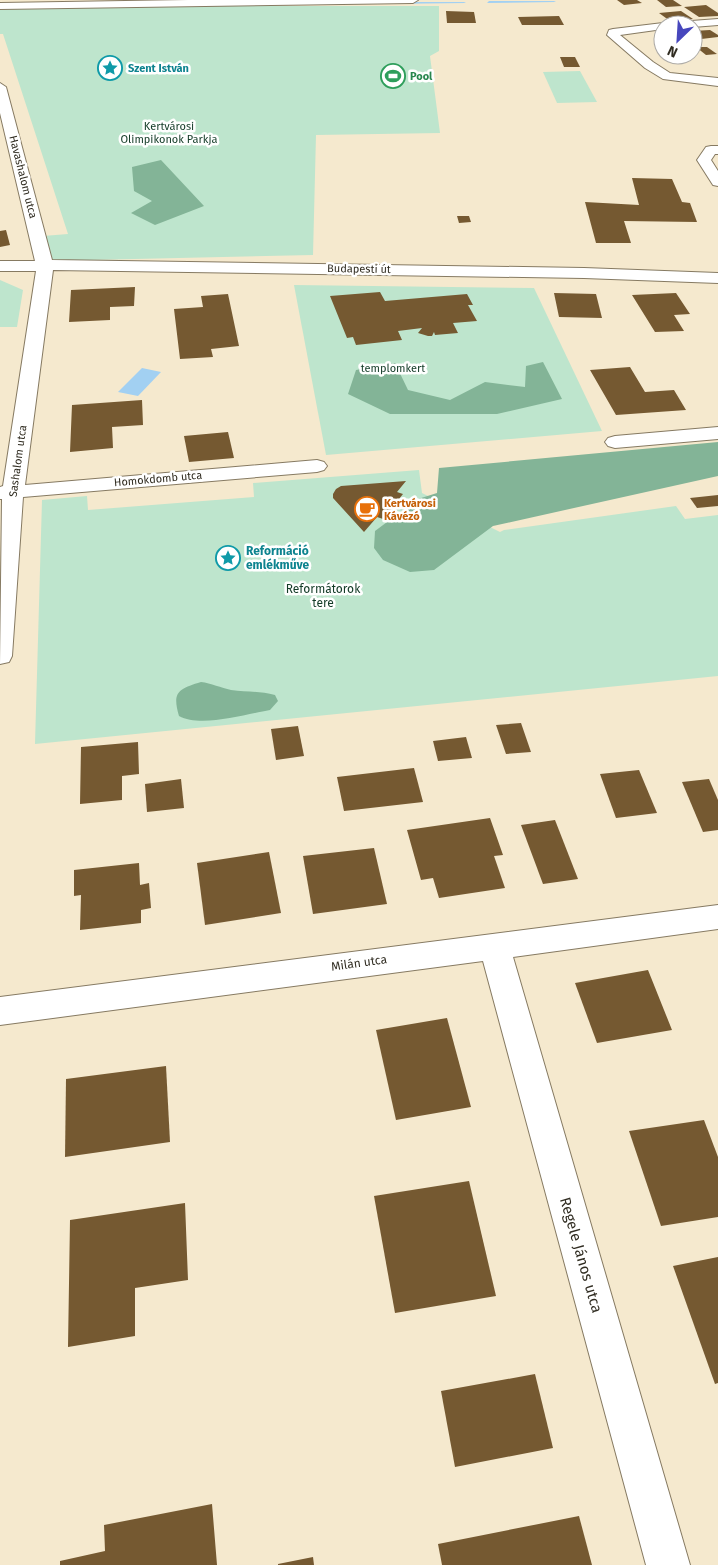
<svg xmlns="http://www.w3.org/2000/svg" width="718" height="1565" viewBox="0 0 718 1565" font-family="'Fira Sans',sans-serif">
<rect width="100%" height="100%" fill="#f5e9ce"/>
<g fill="#bee5cd">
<polygon points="214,6 439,6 439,51 430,56 440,133 316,135 313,255 46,261 43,236 68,234 3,34 0,34 0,9"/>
<polygon points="580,71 597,102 557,103 543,72"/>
<polygon points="0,280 23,290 17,327 0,327"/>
<polygon points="294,285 534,288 602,431 326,455"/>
<polygon points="419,470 422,493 500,532 504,530 676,506 685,519 718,515 718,676 35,744 42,500 87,496 88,510 254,497 253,483"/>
</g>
<g fill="#83b497">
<polygon points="161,160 204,206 155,225 131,213 152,201 134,191 132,167"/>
<polygon points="543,362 562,399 497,414 390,414 348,394 356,370 395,363 408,390 450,400 485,382 525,387 526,366"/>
<polygon points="718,442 718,476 493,526 434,570 410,572 383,560 374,548 375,531 418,499 437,493 439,468"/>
<path d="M201 682C211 683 221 688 231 690 246 692 260 691 275 695L278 701 270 710C246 714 201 728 179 716 172 692 178 689 201 682Z"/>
</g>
<polygon fill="#a2d0f2" points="142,368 161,372 138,396 118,392"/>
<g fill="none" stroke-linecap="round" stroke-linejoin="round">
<g fill="#a2d0f2" fill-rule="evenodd">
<polygon points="489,1 554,1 556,2 487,3"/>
<polygon points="386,2 464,2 466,3 384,4"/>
</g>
</g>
<g fill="#755931">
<polygon points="617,0 637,0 642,3 624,5"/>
<polygon points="657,0 673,0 682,6 666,7"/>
<polygon points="706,5 718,13 718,16 699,17 684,7"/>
<polygon points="446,11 474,12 476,23 447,23"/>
<polygon points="681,11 693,19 670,21 659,13"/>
<polygon points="559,16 564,25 522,25 518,17"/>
<polygon points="710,30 718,35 718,37 693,40 693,31"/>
<polygon points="696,47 707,47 717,54 706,55"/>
<polygon points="560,57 575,57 580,67 564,67"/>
<polygon points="632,178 672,179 682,202 690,203 697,222 624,221 631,243 596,243 585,202 639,205"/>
<polygon points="457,216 469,216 471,222 459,223"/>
<polygon points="6,230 10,245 0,247 0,231"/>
<polygon points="135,287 134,306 110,307 110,320 69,322 71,290"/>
<polygon points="380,292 385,301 467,294 473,305 468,305 477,321 453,323 458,333 435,335 434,332 432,336 428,336 418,333 422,328 398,331 402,340 356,345 353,337 347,338 330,296"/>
<polygon points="554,293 596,294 602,318 559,317"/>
<polygon points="676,293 690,314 674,315 684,331 655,332 632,295"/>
<polygon points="228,294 239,346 211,349 213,357 180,359 174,309 203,307 201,296"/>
<polygon points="630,367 645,392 674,390 686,410 616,415 590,370"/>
<polygon points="142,400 143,425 112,427 113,448 70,452 72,405"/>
<polygon points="228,432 234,458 189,462 184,436"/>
<polygon points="406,481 397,492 403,494 383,519 377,517 364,532 333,498 333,494 336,489 341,486"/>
<polygon points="718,495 718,506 697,508 690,498"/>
<polygon points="521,723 531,752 506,754 496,725"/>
<polygon points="298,726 304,756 276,760 271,729"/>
<polygon points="466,737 472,758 438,761 433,741"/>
<polygon points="138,742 139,774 122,776 122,800 80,804 81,747"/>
<polygon points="414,768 423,802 344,811 337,777"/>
<polygon points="639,770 657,813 616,818 600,774"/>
<polygon points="181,779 184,808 147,812 145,784"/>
<polygon points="709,779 718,800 718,830 703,832 682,782"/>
<polygon points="490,818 503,855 494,856 505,888 439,898 433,878 421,880 407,830"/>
<polygon points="555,820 578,879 543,884 521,825"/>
<polygon points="374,848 387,904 313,914 303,856"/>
<polygon points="269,852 281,913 205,925 197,863"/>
<polygon points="139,863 140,885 149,883 151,908 141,910 141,923 80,930 81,895 74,896 74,870"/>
<polygon points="648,970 672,1030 597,1043 575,983"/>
<polygon points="447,1018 471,1107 396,1120 376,1030"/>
<polygon points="166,1066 170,1142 65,1157 66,1079"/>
<polygon points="704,1120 718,1157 718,1217 661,1226 629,1131"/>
<polygon points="469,1181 496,1296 395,1313 374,1196"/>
<polygon points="185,1203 188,1280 135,1288 135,1336 68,1347 70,1220"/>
<polygon points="718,1257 718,1383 715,1384 673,1266"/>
<polygon points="535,1374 553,1448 455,1467 441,1391"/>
<polygon points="212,1504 217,1565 60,1565 60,1561 105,1551 104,1525"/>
<polygon points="579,1516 592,1565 442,1565 438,1544"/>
<polygon points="313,1557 314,1565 278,1565 278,1564"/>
</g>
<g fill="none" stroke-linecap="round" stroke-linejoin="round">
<defs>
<g id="minor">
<polygon points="188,0 418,0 413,3 0,9 0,3"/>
<polygon points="718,19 718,25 693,27 693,25 672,25 678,22"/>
<polygon points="663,23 668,25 663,25 663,29 620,35 653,62 670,73 718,78 718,86 663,79 645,68 607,35 609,30 613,29"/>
<polygon points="0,83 6,87 52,260 584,268 718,273 718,283 584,278 53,270 25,485 317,460 324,462 327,466 324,470 317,472 23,497 12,656 9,662 0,664 2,499 0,499 0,487 3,486 36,271 0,271 0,261 35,261 0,113"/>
<polygon points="711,146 718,146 718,154 715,154 711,160 718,171 718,186 713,185 697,160 706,147"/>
<polygon points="718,427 718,439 615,448 608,446 605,442 608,438 615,436"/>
<polygon points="718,905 718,929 513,957 690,1565 646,1565 483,961 0,1025 0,997"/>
</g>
</defs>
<use href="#minor" stroke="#867a62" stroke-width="2"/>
<use href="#minor" fill="#fff" fill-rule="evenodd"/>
</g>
<defs>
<symbol id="sight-ring" viewBox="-11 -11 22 22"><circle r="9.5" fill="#fff" stroke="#0f9aa8" stroke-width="1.5"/><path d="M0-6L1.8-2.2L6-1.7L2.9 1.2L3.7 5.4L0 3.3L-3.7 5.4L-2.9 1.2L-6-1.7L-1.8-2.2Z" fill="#0f9aa8"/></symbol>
<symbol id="stadium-ring" viewBox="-11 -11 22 22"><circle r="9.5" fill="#fff" stroke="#2e9e5b" stroke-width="1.5"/><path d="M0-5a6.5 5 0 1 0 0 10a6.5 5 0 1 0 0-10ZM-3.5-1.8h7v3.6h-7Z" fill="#2e9e5b"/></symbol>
<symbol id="cafe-ring" viewBox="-11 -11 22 22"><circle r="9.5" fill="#fff" stroke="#e8710a" stroke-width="1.5"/><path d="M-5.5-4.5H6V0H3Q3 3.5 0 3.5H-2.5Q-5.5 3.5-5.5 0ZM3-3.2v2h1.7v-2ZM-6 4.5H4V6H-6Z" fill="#e8710a"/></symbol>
</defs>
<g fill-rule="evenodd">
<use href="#sight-ring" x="96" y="54" width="28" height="28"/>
<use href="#stadium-ring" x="379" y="62" width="28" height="28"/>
<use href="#cafe-ring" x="353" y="495" width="28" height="28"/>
<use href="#sight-ring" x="214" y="544" width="28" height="28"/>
</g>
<g text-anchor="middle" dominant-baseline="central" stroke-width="5" stroke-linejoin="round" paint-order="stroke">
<g font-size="11" font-weight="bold" fill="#0d838f" stroke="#fff" text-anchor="start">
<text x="128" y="68">Szent István</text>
</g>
<g font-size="11" font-weight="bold" fill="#27864d" stroke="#fff" text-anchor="start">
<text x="410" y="76">Pool</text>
</g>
<g font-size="11" fill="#133b27" stroke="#fff">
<text x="169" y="126">Kertvárosi<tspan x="169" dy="13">Olimpikonok Parkja</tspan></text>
<text x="393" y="368">templomkert</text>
</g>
<g font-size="11" fill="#312d22" stroke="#fff">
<text transform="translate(23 177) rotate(76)">Havashalom utca</text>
<text transform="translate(359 269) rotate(1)">Budapesti út</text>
<text transform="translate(18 461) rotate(-82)">Sashalom utca</text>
<text transform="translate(158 479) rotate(-5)">Homokdomb utca</text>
</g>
<g font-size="11" font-weight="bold" fill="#c56008" stroke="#fff" text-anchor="start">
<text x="384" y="503">Kertvárosi<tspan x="384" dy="13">Kávézó</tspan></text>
</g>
<g font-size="12" font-weight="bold" fill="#0d838f" stroke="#fff" text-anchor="start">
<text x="246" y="551">Reformáció<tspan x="246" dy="14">emlékműve</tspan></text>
</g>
<g font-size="12" fill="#133b27" stroke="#fff">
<text x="323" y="589">Reformátorok<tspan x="323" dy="14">tere</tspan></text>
</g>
<g font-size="12" fill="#312d22" stroke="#fff">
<text transform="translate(359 963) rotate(-8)">Milán utca</text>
</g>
<g font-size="15" fill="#312d22" stroke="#fff">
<text transform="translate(581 1255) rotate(74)">Regele János utca</text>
</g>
</g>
<g transform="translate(678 40) rotate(205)"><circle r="24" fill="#ffffff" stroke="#adaba7"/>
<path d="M0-4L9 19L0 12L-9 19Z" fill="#4747bd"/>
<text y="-8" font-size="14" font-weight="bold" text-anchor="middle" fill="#312d22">N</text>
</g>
</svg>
